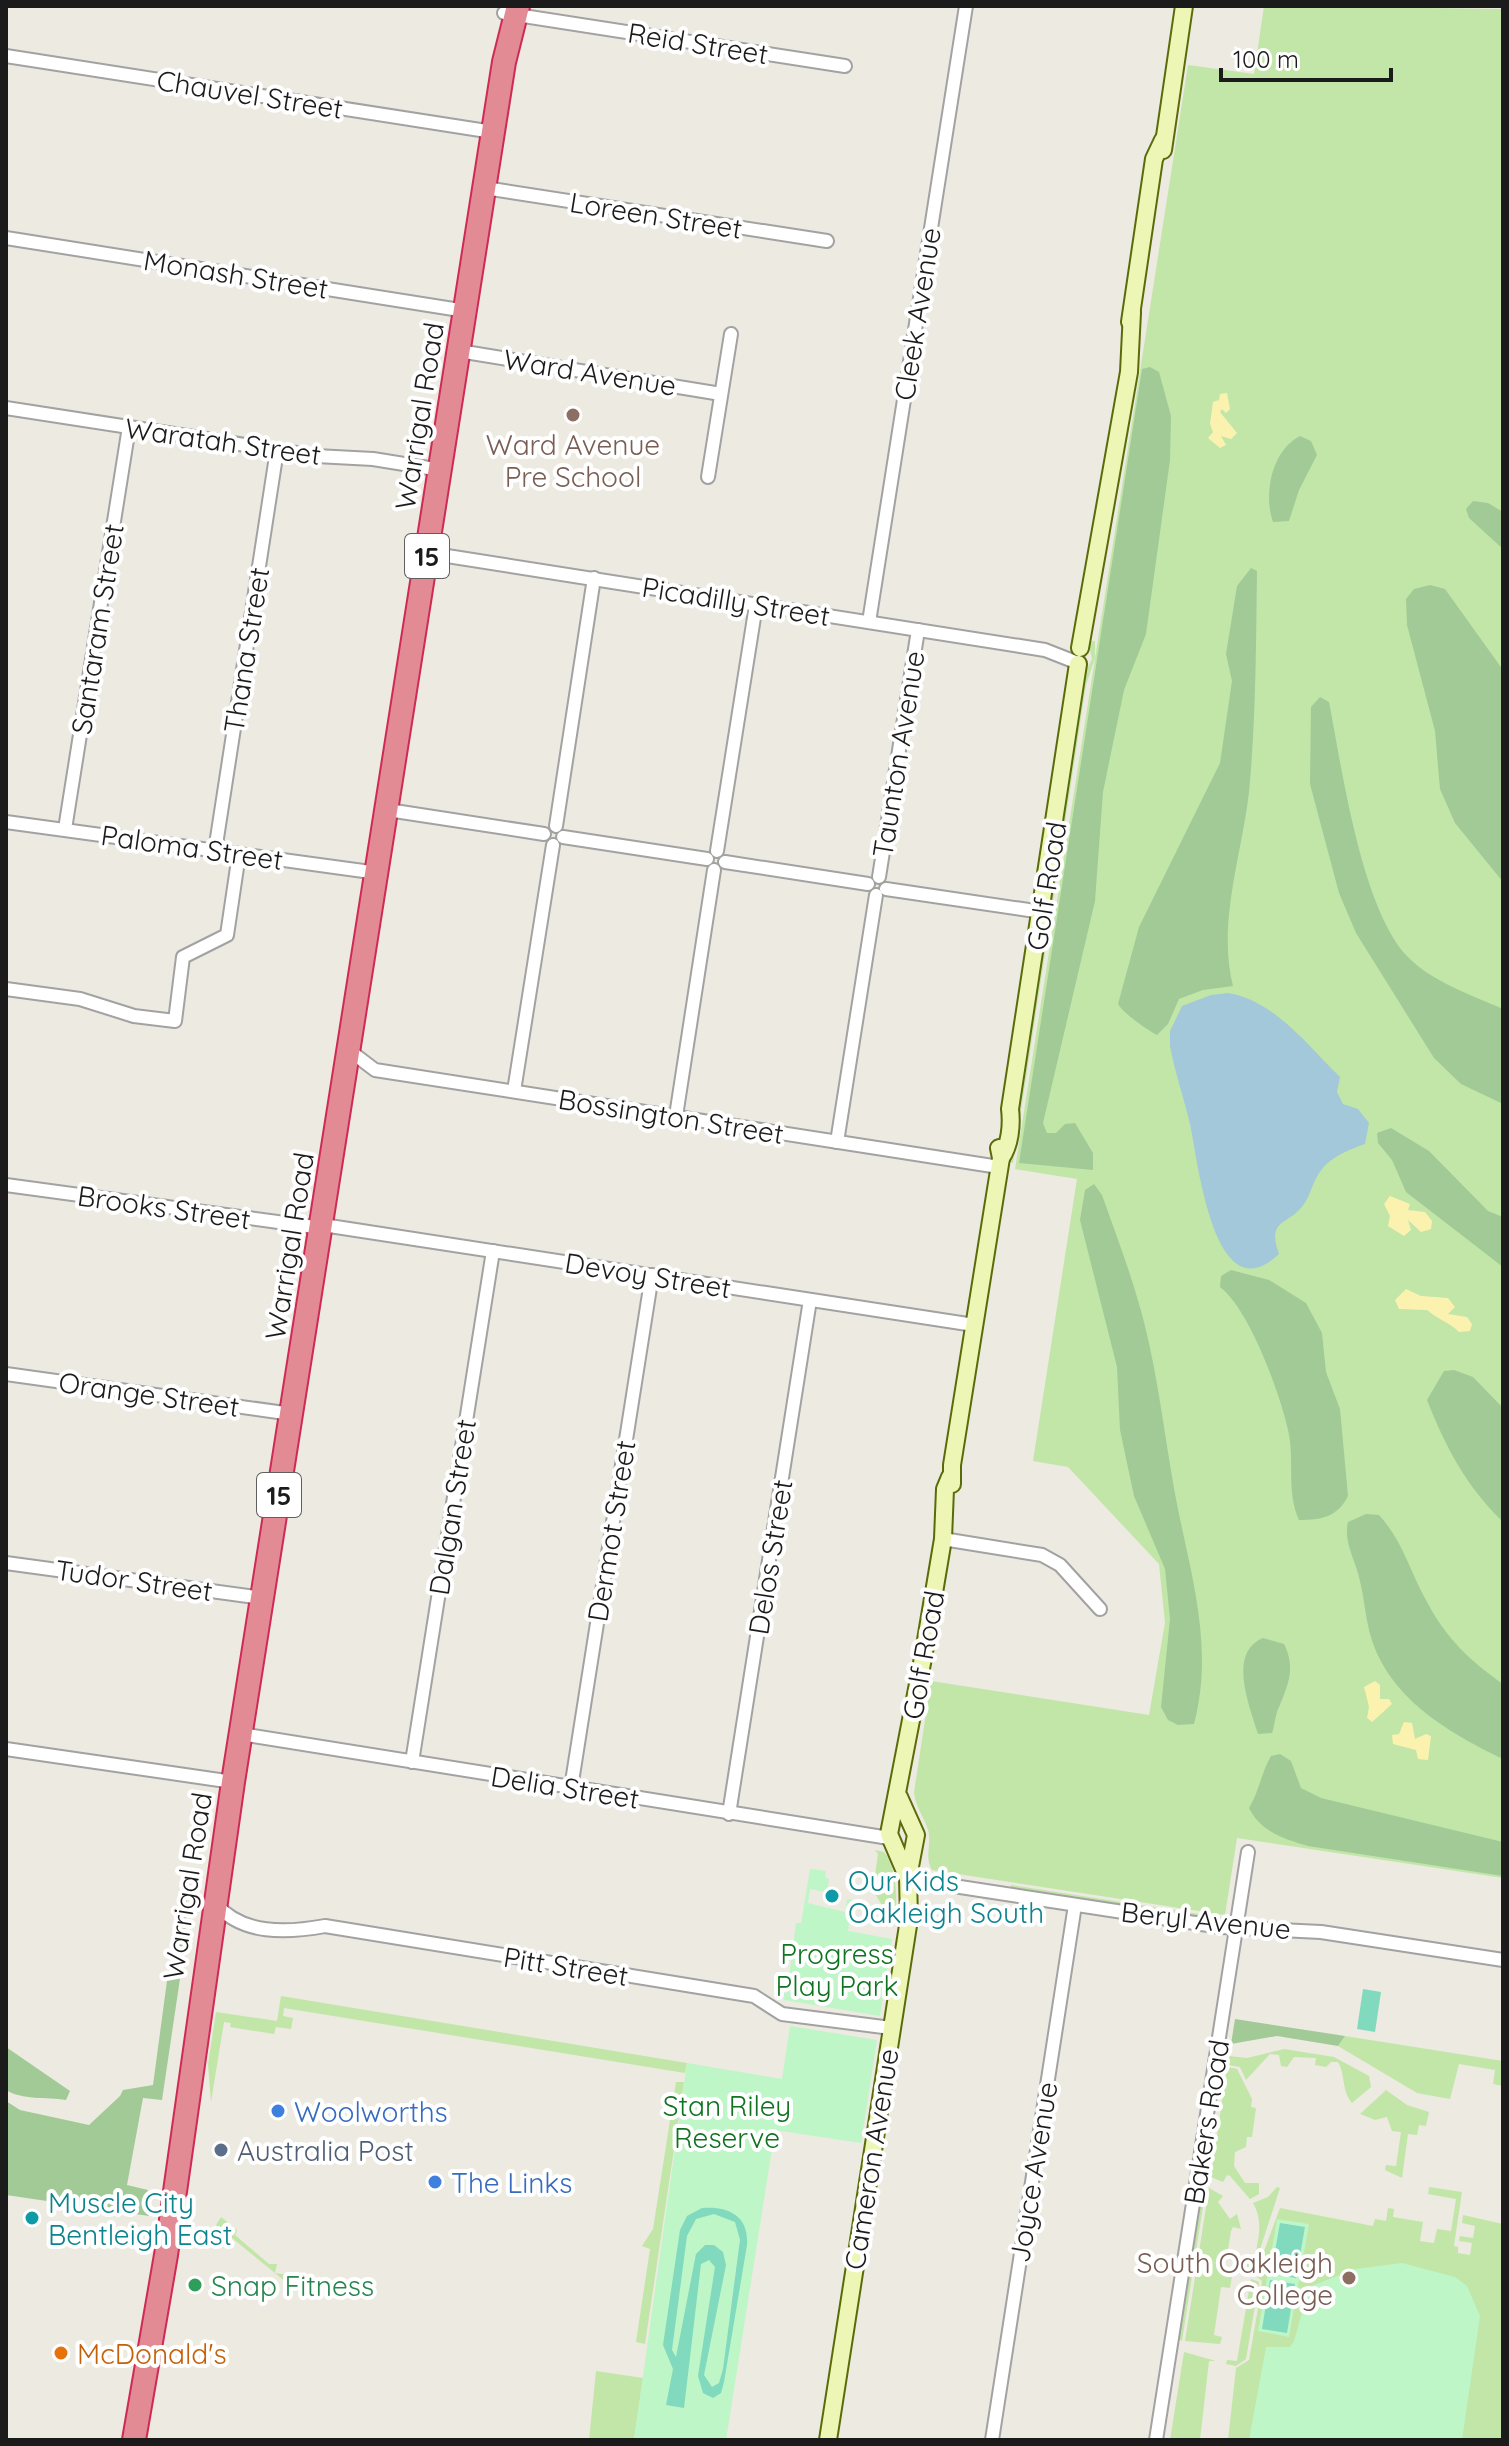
<svg xmlns="http://www.w3.org/2000/svg" width="1509" height="2446" viewBox="0 0 1509 2446" font-family="Quicksand,sans-serif">
<rect width="100%" height="100%" fill="#edeae1"/>
<g fill="#c1e6a8">
<path d="M1264 6 1503 9V1878L1237 1838 1225 1915 932 1870C924 1857 932 1844 928 1830 924 1816 915 1807 914 1792L931 1681 1149 1715 1165 1623 1159 1564 1068 1467 1033 1461 1077 1179 1015 1169 1188 65 1254 74Z"/>
<polygon points="1095,641 1095,658 1086,685 1013,1163 1008,1161 1082,679 1092,659 1088,642"/>
<path d="M875 1850 884 1852C898 1870 898 1904 894 1926L873 1890 878 1854Z"/>
<polygon points="1011,1885 1225,1918 1226,1920 1010,1889"/>
<polygon points="281,1996 687,2063 685,2073 284,2008 283,2016 293,2018 291,2029 276,2027 274,2034 230,2027 231,2023 224,2022 211,2102 208,2064 216,2012 277,2021"/>
<polygon points="1345,2036 1503,2061 1503,2086 1493,2084 1495,2070 1459,2064 1450,2099 1417,2093 1338,2046"/>
<path d="M1284 2049 1334 2057 1369 2076 1371 2087 1352 2103C1341 2089 1346 2076 1338 2062H1331L1326 2067 1315 2065 1316 2058 1294 2057 1287 2067 1281 2066 1279 2055 1270 2054 1246 2080 1240 2067 1228 2065 1229 2056 1247 2058Z"/>
<polygon points="1227,2067 1237,2069 1252,2099 1251,2107 1256,2108 1252,2137 1247,2137 1246,2147 1235,2152 1234,2166 1245,2183 1259,2183 1259,2194 1250,2199 1230,2176 1227,2175 1223,2182 1211,2177"/>
<polygon points="676,2082 684,2082 645,2344 636,2342 650,2249 642,2246 653,2229"/>
<polygon points="1386,2090 1407,2105 1429,2112 1426,2126 1419,2125 1417,2135 1408,2134 1402,2178 1385,2170 1386,2165 1396,2166 1401,2132 1392,2131 1387,2117 1375,2120 1360,2114"/>
<polygon points="1206,2187 1182,2341 1178,2339 1201,2189"/>
<path d="M1277 2187 1280 2188 1252 2274 1244 2273 1246 2260 1254 2261C1258 2240 1264 2222 1253 2203L1268 2197Z"/>
<polygon points="1429,2187 1462,2192 1454,2246 1458,2247 1458,2253 1470,2255 1472,2243 1459,2241 1460,2236 1473,2238 1475,2226 1462,2223 1463,2215 1503,2224 1503,2440 1228,2440 1236,2368 1249,2360 1261,2291 1262,2281 1255,2275 1280,2208 1373,2226 1375,2219 1386,2221 1388,2208 1394,2209 1393,2217 1423,2222 1420,2241 1434,2243 1437,2229 1451,2231 1456,2199 1428,2194"/>
<polygon points="1209,2188 1223,2196 1218,2202 1230,2219 1237,2214 1241,2229 1233,2227 1231,2231 1224,2274 1232,2276 1230,2288 1221,2287 1214,2335 1222,2337 1220,2344 1185,2341"/>
<polygon points="221,2217 237,2230 235,2235 269,2264 277,2264 275,2273 310,2278 309,2287 297,2291 216,2225"/>
<polygon points="1251,2279 1259,2282 1246,2359 1236,2366 1226,2364 1227,2360 1237,2361"/>
<polygon points="1184,2352 1216,2361 1209,2361 1200,2440 1170,2440"/>
<polygon points="596,2371 643,2378 634,2440 589,2440"/>
</g>
<g fill="#a2ca97">
<polygon points="1150,367 1159,372 1171,416 1170,460 1146,634 1124,690 1103,792 1095,901 1043,1123 1047,1133 1056,1133 1065,1124 1075,1123 1093,1153 1093,1170 1019,1163 1142,369"/>
<path d="M1300 436 1311 441 1317 455 1299 490 1289 521 1273 522C1263 494 1272 450 1300 436Z"/>
<polygon points="1473,501 1488,503 1503,512 1503,549 1469,518 1466,509"/>
<path d="M1251 568 1257 571C1256 644 1256 719 1249 792 1242 854 1217 924 1233 986L1203 990 1179 999 1168 1024 1157 1035C1146 1029 1124 1014 1118 1004L1139 927 1220 763 1232 681 1226 654 1237 586Z"/>
<polygon points="1430,585 1445,589 1503,670 1503,882 1455,823 1440,789 1435,731 1407,625 1406,599 1414,589"/>
<path d="M1320 697 1329 702C1342 769 1361 905 1406 955 1430 981 1471 995 1503 1009V1104L1461 1084 1434 1058 1356 933 1339 893 1310 784 1311 707Z"/>
<polygon points="1391,1128 1429,1151 1488,1211 1503,1217 1503,1267 1406,1192 1392,1160 1378,1143 1377,1133"/>
<path d="M1094 1184 1102 1195C1117 1237 1133 1279 1144 1322 1160 1385 1166 1451 1179 1514 1194 1586 1213 1651 1194 1724L1178 1725 1168 1720 1161 1707 1170 1619 1165 1569 1134 1496 1120 1430 1117 1367 1080 1220 1085 1190Z"/>
<path d="M1231 1270 1269 1280 1306 1303 1322 1333 1326 1372 1340 1409 1348 1496C1338 1517 1321 1520 1299 1520 1286 1491 1295 1460 1288 1430 1280 1393 1249 1309 1220 1287L1221 1276Z"/>
<path d="M1454 1370 1473 1377 1503 1408V1522C1466 1486 1446 1448 1427 1400L1444 1371Z"/>
<path d="M1366 1514 1379 1515C1403 1541 1410 1572 1427 1602 1446 1638 1470 1661 1503 1684V1759C1447 1732 1385 1696 1369 1630 1365 1614 1364 1597 1360 1581 1356 1561 1343 1542 1348 1522Z"/>
<path d="M1263 1638 1284 1644C1296 1668 1288 1685 1279 1707 1275 1715 1275 1725 1272 1733L1258 1734C1250 1707 1227 1653 1263 1638Z"/>
<path d="M1280 1754 1291 1761 1301 1788 1321 1798 1503 1842V1876L1308 1846C1284 1839 1261 1832 1249 1808 1259 1792 1261 1773 1271 1756Z"/>
<polygon points="178,1899 187,1899 185,1945 162,2100 143,2098 127,2185 148,2190 149,2216 6,2195 6,2101 20,2110 89,2125 120,2096 123,2090 153,2085"/>
<polygon points="1235,2019 1345,2036 1338,2046 1277,2036 1231,2044"/>
<path d="M6 2047 70 2091 66 2100C46 2097 22 2100 6 2090Z"/>
</g>
<g fill="#fcf2b0">
<polygon points="1227,393 1230,409 1226,413 1222,409 1220,412 1237,433 1231,439 1221,436 1226,445 1220,448 1208,438 1213,432 1210,424 1213,402 1219,400 1220,394"/>
<polygon points="1390,1196 1410,1204 1408,1210 1425,1212 1432,1221 1431,1229 1421,1232 1408,1220 1411,1230 1404,1236 1388,1226 1390,1216 1384,1204"/>
<path d="M1406 1289 1421 1296 1448 1298 1455 1307 1448 1314 1467 1317 1472 1324 1470 1331 1459 1332C1449 1322 1437 1319 1427 1310L1399 1309 1395 1300Z"/>
<polygon points="1375,1681 1380,1685 1380,1699 1389,1699 1392,1704 1372,1722 1367,1718 1369,1707 1364,1687"/>
<polygon points="1404,1722 1412,1723 1415,1739 1426,1734 1431,1736 1428,1760 1418,1759 1416,1750 1393,1744 1392,1735 1399,1734"/>
</g>
<g fill="#bef6c7">
<polygon points="810,1869 826,1871 825,1878 829,1879 827,1892 810,1889 808,1903 845,1912 847,1899 853,1900 848,1931 892,1939 880,2016 784,2000 782,1993 787,1993 796,1923 801,1923"/>
<polygon points="790,2026 877,2040 861,2143 775,2130 726,2440 634,2440 687,2063 782,2079"/>
<polygon points="1277,2219 1309,2224 1289,2337 1258,2331"/>
<polygon points="1402,2263 1455,2277 1467,2286 1480,2316 1462,2440 1249,2440 1266,2347 1290,2347 1294,2341 1309,2287 1355,2269"/>
</g>
<g fill="#81d9be" fill-rule="evenodd">
<polygon points="1363,1989 1381,1992 1375,2032 1357,2029"/>
<path d="M702 2208C729 2206 749 2216 747 2245L724 2382 721 2393 713 2398 703 2393 698 2376 715 2267 709 2260 701 2264 684 2408 666 2405 673 2369 663 2345 680 2230 687 2216ZM714 2214 735 2222 740 2240 723 2369 719 2383 712 2387 704 2375 726 2265 723 2252 714 2245H705L696 2254 676 2357 672 2350 687 2236 696 2219Z"/>
<polygon points="1280,2223 1305,2227 1296,2278 1271,2274"/>
<polygon points="1270,2280 1295,2284 1287,2333 1262,2329"/>
</g>
<path fill="#a3c8d9" d="M1228 993C1275 1001 1307 1045 1340 1077L1337 1092 1343 1104 1358 1109 1369 1123 1365 1144C1346 1151 1329 1157 1318 1175 1312 1184 1310 1196 1304 1204 1289 1226 1266 1218 1279 1254 1214 1316 1198 1161 1190 1124 1184 1098 1175 1073 1170 1046V1031L1182 1006 1211 995Z"/>
<g fill="none" stroke-linecap="round" stroke-linejoin="round">
<defs>
<g id="street">
<polyline points="504,13 845,66"/>
<polyline points="6,56 493,132"/>
<polyline points="485,188 827,241"/>
<polyline points="6,238 466,311"/>
<polyline points="459,351 721,394"/>
<polyline points="6,408 316,456 373,459 441,470"/>
<polyline points="708,477 731,334"/>
<polyline points="428,553 1045,650 1073,661"/>
<polyline points="869,622 966,6"/>
<polyline points="388,810 544,834"/>
<polyline points="6,822 378,873"/>
<polyline points="556,826 594,578"/>
<polyline points="65,829 129,427"/>
<polyline points="563,837 707,859"/>
<polyline points="215,851 277,450"/>
<polyline points="717,851 756,605"/>
<polyline points="725,862 868,884"/>
<polyline points="879,877 918,630"/>
<polyline points="886,889 1042,912"/>
<polyline points="6,989 80,999 134,1016 175,1021 183,957 227,935 239,854"/>
<polyline points="350,1051 375,1070 999,1167"/>
<polyline points="514,1091 553,845"/>
<polyline points="676,1116 714,870"/>
<polyline points="837,1142 876,895"/>
<polyline points="6,1185 322,1228"/>
<polyline points="323,1225 974,1325"/>
<polyline points="6,1374 292,1414"/>
<polyline points="943,1539 1042,1555 1060,1565 1100,1609"/>
<polyline points="6,1563 262,1598"/>
<polyline points="241,1734 889,1838"/>
<polyline points="6,1749 233,1782"/>
<polyline points="412,1762 493,1251"/>
<polyline points="571,1788 652,1275"/>
<polyline points="729,1814 810,1300"/>
<polyline points="908,1879 1221,1927 1321,1932 1503,1960"/>
<path d="M216 1904C242 1935 287 1933 325 1926L754 1996 782 2014 891 2028"/>
<polyline points="992,2440 1075,1905"/>
<polyline points="1156,2440 1248,1852"/>
</g>
<g id="secondary">
<polyline points="1163,150 1184,6"/>
<polyline points="1130,322 1154,159 1163,140"/>
<polyline points="1080,648 1129,372 1132,312"/>
<path d="M1001 1158C1010 1145 1012 1125 1010 1109L1078 664"/>
<polyline points="952,1484 952,1465 1001,1158 999,1148"/>
<polyline points="907,1876 889,1834 923,1658 943,1539 945,1489 950,1477"/>
<polyline points="828,2440 909,1919 908,1877 916,1835 899,1797"/>
</g>
<polyline id="highway" points="134,2440 166,2255 233,1782 504,62 518,6"/>
</defs>
<use href="#street" stroke="#a2a2a2" stroke-width="16"/>
<use href="#secondary" stroke="#596c09" stroke-width="20"/>
<use href="#highway" stroke="#ce2a55" stroke-width="26"/>
<use href="#street" stroke="#fff" stroke-width="12"/>
<use href="#secondary" stroke="#eef6b5" stroke-width="16"/>
<use href="#highway" stroke="#e28b94" stroke-width="22"/>
</g>
<g fill="#8d6e63" stroke="#fff" stroke-width="3">
<circle cx="573" cy="415" r="8"/>
<circle cx="1349" cy="2278" r="8"/>
</g>
<g fill="#0f9aa8" stroke="#fff" stroke-width="3">
<circle cx="832" cy="1896" r="8"/>
<circle cx="32" cy="2218" r="8"/>
</g>
<g fill="#3f7fe0" stroke="#fff" stroke-width="3">
<circle cx="278" cy="2111" r="8"/>
<circle cx="435" cy="2182" r="8"/>
</g>
<circle fill="#5c6f8a" stroke="#fff" stroke-width="3" cx="221" cy="2150" r="8"/>
<circle fill="#2e9e5b" stroke="#fff" stroke-width="3" cx="195" cy="2285" r="8"/>
<circle fill="#e8710a" stroke="#fff" stroke-width="3" cx="61" cy="2353" r="8"/>
<g text-anchor="middle" dominant-baseline="central" stroke-width="8" stroke-linejoin="round" paint-order="stroke">
<g fill="#fff" stroke="#5f5f5f" stroke-width="2">
<rect x="405" y="534" width="44" height="44" rx="6"/>
<rect x="257" y="1473" width="44" height="44" rx="6"/>
</g>
<g font-size="26" font-weight="bold" fill="#1b1b1b">
<text x="427" y="556">15</text>
<text x="279" y="1495">15</text>
</g>
<g font-size="28" fill="#1b1b1b" stroke="#fff">
<text transform="translate(698 43) rotate(9)">Reid Street</text>
<text transform="translate(250 94) rotate(9)">Chauvel Street</text>
<text transform="translate(656 215) rotate(9)">Loreen Street</text>
<text transform="translate(236 274) rotate(9)">Monash Street</text>
<text transform="translate(917 314) rotate(-81)">Cleek Avenue</text>
<text transform="translate(590 372) rotate(9)">Ward Avenue</text>
<text transform="translate(419 416) rotate(-81)">Warrigal Road</text>
<text transform="translate(223 441) rotate(8)">Waratah Street</text>
<text transform="translate(736 601) rotate(9)">Picadilly Street</text>
<text transform="translate(97 629) rotate(-81)">Santaram Street</text>
<text transform="translate(246 650) rotate(-81)">Thana Street</text>
<text transform="translate(898 754) rotate(-81)">Taunton Avenue</text>
<text transform="translate(192 847) rotate(8)">Paloma Street</text>
<text transform="translate(1046 886) rotate(-81)">Golf Road</text>
<text transform="translate(671 1116) rotate(9)">Bossington Street</text>
<text transform="translate(164 1207) rotate(8)">Brooks Street</text>
<text transform="translate(289 1246) rotate(-81)">Warrigal Road</text>
<text transform="translate(648 1275) rotate(9)">Devoy Street</text>
<text transform="translate(149 1394) rotate(8)">Orange Street</text>
<text transform="translate(452 1507) rotate(-81)">Dalgan Street</text>
<text transform="translate(611 1531) rotate(-81)">Dermot Street</text>
<text transform="translate(770 1557) rotate(-81)">Delos Street</text>
<text transform="translate(134 1580) rotate(8)">Tudor Street</text>
<text transform="translate(923 1655) rotate(-80)">Golf Road</text>
<text transform="translate(565 1787) rotate(9)">Delia Street</text>
<text transform="translate(187 1886) rotate(-81)">Warrigal Road</text>
<text transform="translate(1206 1920) rotate(6)">Beryl Avenue</text>
<text transform="translate(566 1966) rotate(9)">Pitt Street</text>
<text transform="translate(1206 2122) rotate(-81)">Bakers Road</text>
<text transform="translate(871 2159) rotate(-81)">Cameron Avenue</text>
<text transform="translate(1033 2172) rotate(-81)">Joyce Avenue</text>
</g>
<g font-size="28" fill="#785e54" stroke="#fff">
<text x="573" y="444">Ward Avenue<tspan x="573" dy="32">Pre School</tspan></text>
<text x="1333" y="2262" text-anchor="end">South Oakleigh<tspan x="1333" dy="32">College</tspan></text>
</g>
<g font-size="28" fill="#0d838f" stroke="#fff" text-anchor="start">
<text x="848" y="1880">Our Kids<tspan x="848" dy="32">Oakleigh South</tspan></text>
<text x="48" y="2202">Muscle City<tspan x="48" dy="32">Bentleigh East</tspan></text>
</g>
<g font-size="28" fill="#0f7320" stroke="#fff">
<text x="837" y="1953">Progress<tspan x="837" dy="32">Play Park</tspan></text>
<text x="727" y="2105">Stan Riley<tspan x="727" dy="32">Reserve</tspan></text>
</g>
<g font-size="28" fill="#366cbe" stroke="#fff" text-anchor="start">
<text x="294" y="2111">Woolworths</text>
<text x="451" y="2182">The Links</text>
</g>
<g font-size="28" fill="#4e5e75" stroke="#fff" text-anchor="start">
<text x="237" y="2150">Australia Post</text>
</g>
<g font-size="28" fill="#27864d" stroke="#fff" text-anchor="start">
<text x="211" y="2285">Snap Fitness</text>
</g>
<g font-size="28" fill="#c56008" stroke="#fff" text-anchor="start">
<text x="77" y="2353">McDonald's</text>
</g>
</g>
<rect width="1509" height="2446" fill="none" stroke="#1b1b1b" stroke-width="16"/>
<path d="M1221 68v12h170v-12" fill="none" stroke="#1b1b1b" stroke-width="4"/>
<text x="1233" y="68" font-size="24" fill="#1b1b1b" stroke="#ffffff" stroke-width="6" paint-order="stroke">100 m</text>
</svg>
